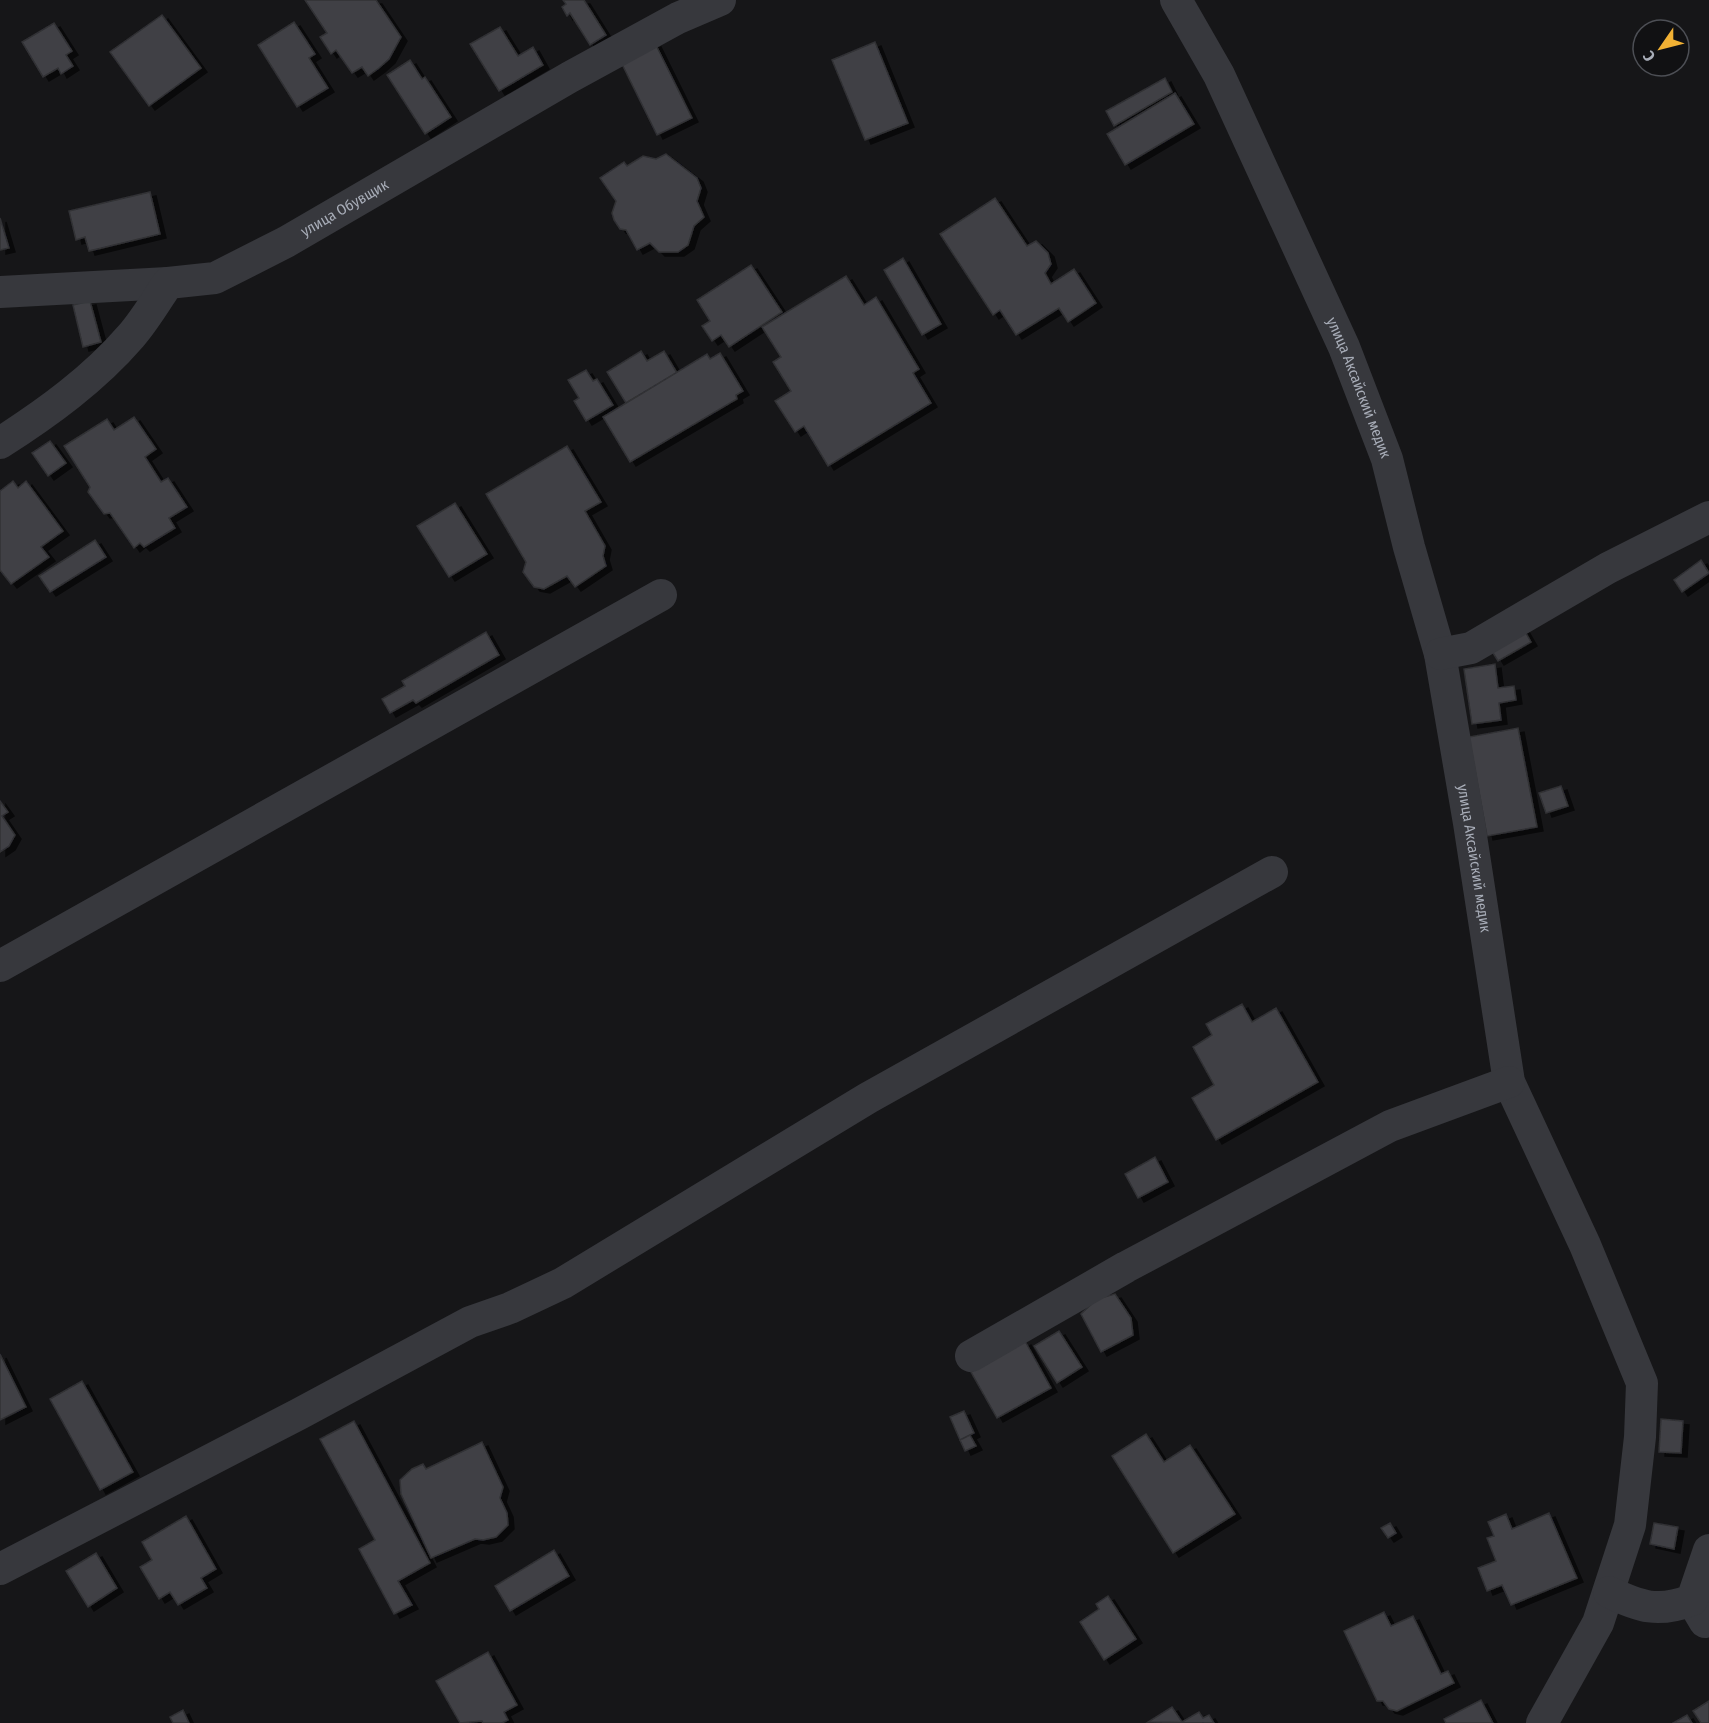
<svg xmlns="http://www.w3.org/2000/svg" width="1709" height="1723" viewBox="0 0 1709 1723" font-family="'Fira Sans Condensed',sans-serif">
<defs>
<filter id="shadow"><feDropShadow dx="6" dy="4" stdDeviation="0" flood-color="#0009"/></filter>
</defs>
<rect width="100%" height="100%" fill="#161618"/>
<g fill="#404145" stroke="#303034" stroke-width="1.5" filter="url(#shadow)">
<polygon points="305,0 376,0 401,37 389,59 379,68 368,76 362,67 352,73 336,50 331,54 320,37 327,33"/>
<polygon points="563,0 584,0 606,35 590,45 570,13 567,16 562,7 566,4"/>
<polygon points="162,15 201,68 149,106 110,52"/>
<polygon points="294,22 315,54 309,58 328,88 297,107 258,45"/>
<polygon points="54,23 72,51 66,55 73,66 61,74 58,68 43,77 22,42"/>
<polygon points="500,27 518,56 533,47 543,65 499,91 470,44"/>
<polygon points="875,42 908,123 865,140 832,60"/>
<polygon points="655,43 692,118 657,135 620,60"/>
<polygon points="410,60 422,79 425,77 451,117 425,134 387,75"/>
<polygon points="1165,78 1172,92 1114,126 1106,111"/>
<polygon points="1175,93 1194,124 1125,165 1107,134"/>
<polygon points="666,154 697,178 701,188 697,201 704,217 694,226 688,245 678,252 659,252 650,243 637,250 626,230 620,229 614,220 612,213 616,201 600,178 624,162 627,166 643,156 656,159"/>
<polygon points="150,192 160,234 89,251 85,237 76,240 69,211"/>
<polygon points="995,198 1027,246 1036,241 1048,253 1051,264 1045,273 1051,284 1074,269 1096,303 1068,322 1059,308 1016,335 1000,310 993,315 940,234"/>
<polygon points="0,218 9,248 0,250"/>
<polygon points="903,258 941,324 922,335 884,270"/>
<polygon points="751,265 782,312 729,347 721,335 712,341 702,326 710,321 697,300"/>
<polygon points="846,276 864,305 876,297 919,369 913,373 931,403 828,466 804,426 795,432 775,401 791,391 773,362 781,357 762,327"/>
<polygon points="90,301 101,342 83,347 73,305"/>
<polygon points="641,351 647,361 664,351 677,373 626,403 607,372"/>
<polygon points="720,353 743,391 736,395 737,399 630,462 603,417 707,354 710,359"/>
<polygon points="586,370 593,381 597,379 613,405 586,421 574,401 579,398 568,380"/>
<polygon points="134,417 156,449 145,457 161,482 168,478 187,507 169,518 175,528 144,547 140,543 134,548 110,513 104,514 88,492 90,487 64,446 107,419 114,430"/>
<polygon points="50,441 66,463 48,476 32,453"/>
<polygon points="567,446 601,502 585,511 605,546 603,556 606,566 575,587 567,576 544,589 534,587 523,572 526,562 486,494"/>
<polygon points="13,481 18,488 26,481 63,531 41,547 49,557 11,584 0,570 0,491"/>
<polygon points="455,503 487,554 449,577 417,526"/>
<polygon points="95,540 106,557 50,592 39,576"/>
<polygon points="1701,560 1709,573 1682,592 1674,580"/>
<polygon points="1523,628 1531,642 1498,661 1490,648"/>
<polygon points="486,632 499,655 416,703 413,700 390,713 382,699 405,686 402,681"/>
<polygon points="1495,664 1498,688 1514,686 1516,700 1499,703 1501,720 1472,724 1464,669"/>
<polygon points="1518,728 1537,827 1487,836 1469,737"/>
<polygon points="1561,786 1568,806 1546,813 1539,793"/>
<polygon points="0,801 8,812 2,816 15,835 9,846 0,852"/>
<polygon points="1242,1004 1252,1022 1276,1008 1318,1082 1216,1140 1192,1098 1214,1085 1193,1047 1212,1035 1206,1024"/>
<polygon points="1155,1157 1168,1182 1138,1198 1125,1174"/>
<polygon points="1115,1294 1131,1318 1133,1335 1101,1352 1081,1314 1097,1299"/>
<polygon points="1059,1331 1082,1367 1057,1383 1034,1346"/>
<polygon points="1025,1341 1051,1388 997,1418 971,1372"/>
<polygon points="0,1354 26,1407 0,1420"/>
<polygon points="82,1381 133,1472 100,1490 50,1399"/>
<polygon points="964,1411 974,1433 960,1440 950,1417"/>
<polygon points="1661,1419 1683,1421 1681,1453 1659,1452"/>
<polygon points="354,1421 430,1563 398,1581 412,1605 394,1614 359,1549 375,1540 320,1439"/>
<polygon points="1146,1434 1164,1462 1190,1445 1235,1514 1173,1553 1112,1456"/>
<polygon points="970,1435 976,1446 965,1451 960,1440"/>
<polygon points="482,1442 503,1487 500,1498 507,1513 508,1525 496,1537 483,1540 475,1539 431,1558 401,1494 400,1480 412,1469 423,1464 426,1469"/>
<polygon points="1549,1513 1577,1578 1511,1605 1502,1585 1487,1591 1478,1568 1496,1561 1487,1538 1494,1536 1488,1522 1506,1514 1512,1529"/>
<polygon points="186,1516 216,1569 201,1578 207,1588 178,1605 170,1592 159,1599 140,1567 152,1560 142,1542"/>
<polygon points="1390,1523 1396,1533 1388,1538 1381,1528"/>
<polygon points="1654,1523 1678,1527 1674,1549 1650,1544"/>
<polygon points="554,1550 569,1576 510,1611 495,1586"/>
<polygon points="96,1553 117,1588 88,1607 66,1571"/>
<polygon points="1108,1596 1136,1639 1104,1660 1080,1622 1099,1609 1096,1604"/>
<polygon points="1384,1612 1391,1626 1413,1616 1441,1674 1448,1671 1454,1683 1397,1711 1389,1709 1383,1701 1377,1701 1344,1631"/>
<polygon points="488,1652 517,1705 504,1712 508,1720 502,1723 483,1723 482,1721 460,1723 436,1681"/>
<polygon points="1481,1700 1493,1723 1446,1723 1444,1719"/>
<polygon points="1709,1701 1709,1723 1701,1723 1693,1711"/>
<polygon points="1172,1707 1182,1722 1199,1712 1203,1718 1209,1715 1214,1723 1148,1722"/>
<polygon points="183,1710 189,1723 173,1723 170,1717"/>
<polygon points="1687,1715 1692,1723 1673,1723"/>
</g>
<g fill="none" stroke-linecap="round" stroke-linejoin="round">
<g stroke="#37383d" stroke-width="32">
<path id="s1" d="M1176 0 1219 75 1344 347 1387 459 1409 547 1440 654 1469 823 1509 1082 1585 1245 1642 1383 1640 1437 1630 1525 1598 1623 1542 1723"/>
<polyline points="0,292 168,283"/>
<path id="s2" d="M0 443C47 413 94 379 131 336 145 320 156 301 168 283L215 278 286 242 570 77 678 18 720 0"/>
<polyline points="1440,654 1471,648 1608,568 1709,517"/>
<polyline points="0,966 661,595"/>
<polyline points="971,1356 1126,1267 1390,1126 1509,1082"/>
<polyline points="0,1569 299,1414 470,1322 510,1308 563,1283 868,1098 1272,872"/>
<polyline points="1706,1586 1692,1600 1705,1622 1709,1621"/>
<path d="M1609 1592C1640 1607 1658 1613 1692 1600L1709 1550"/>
</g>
</g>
<g text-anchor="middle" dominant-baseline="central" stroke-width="4.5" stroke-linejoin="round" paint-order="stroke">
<g font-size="15" fill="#a8adb8" stroke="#111113">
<text stroke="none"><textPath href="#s2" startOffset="429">улица Обувщик</textPath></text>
<text stroke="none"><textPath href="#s1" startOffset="429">улица Аксайский медик</textPath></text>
<text stroke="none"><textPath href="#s1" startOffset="915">улица Аксайский медик</textPath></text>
</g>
</g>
<g transform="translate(1661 48) rotate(235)"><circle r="28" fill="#111113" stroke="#4d4f55" stroke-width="1.5"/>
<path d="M0-4.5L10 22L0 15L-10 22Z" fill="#f2b134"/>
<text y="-9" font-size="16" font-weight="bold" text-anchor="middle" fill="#a8adb8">С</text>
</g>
</svg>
